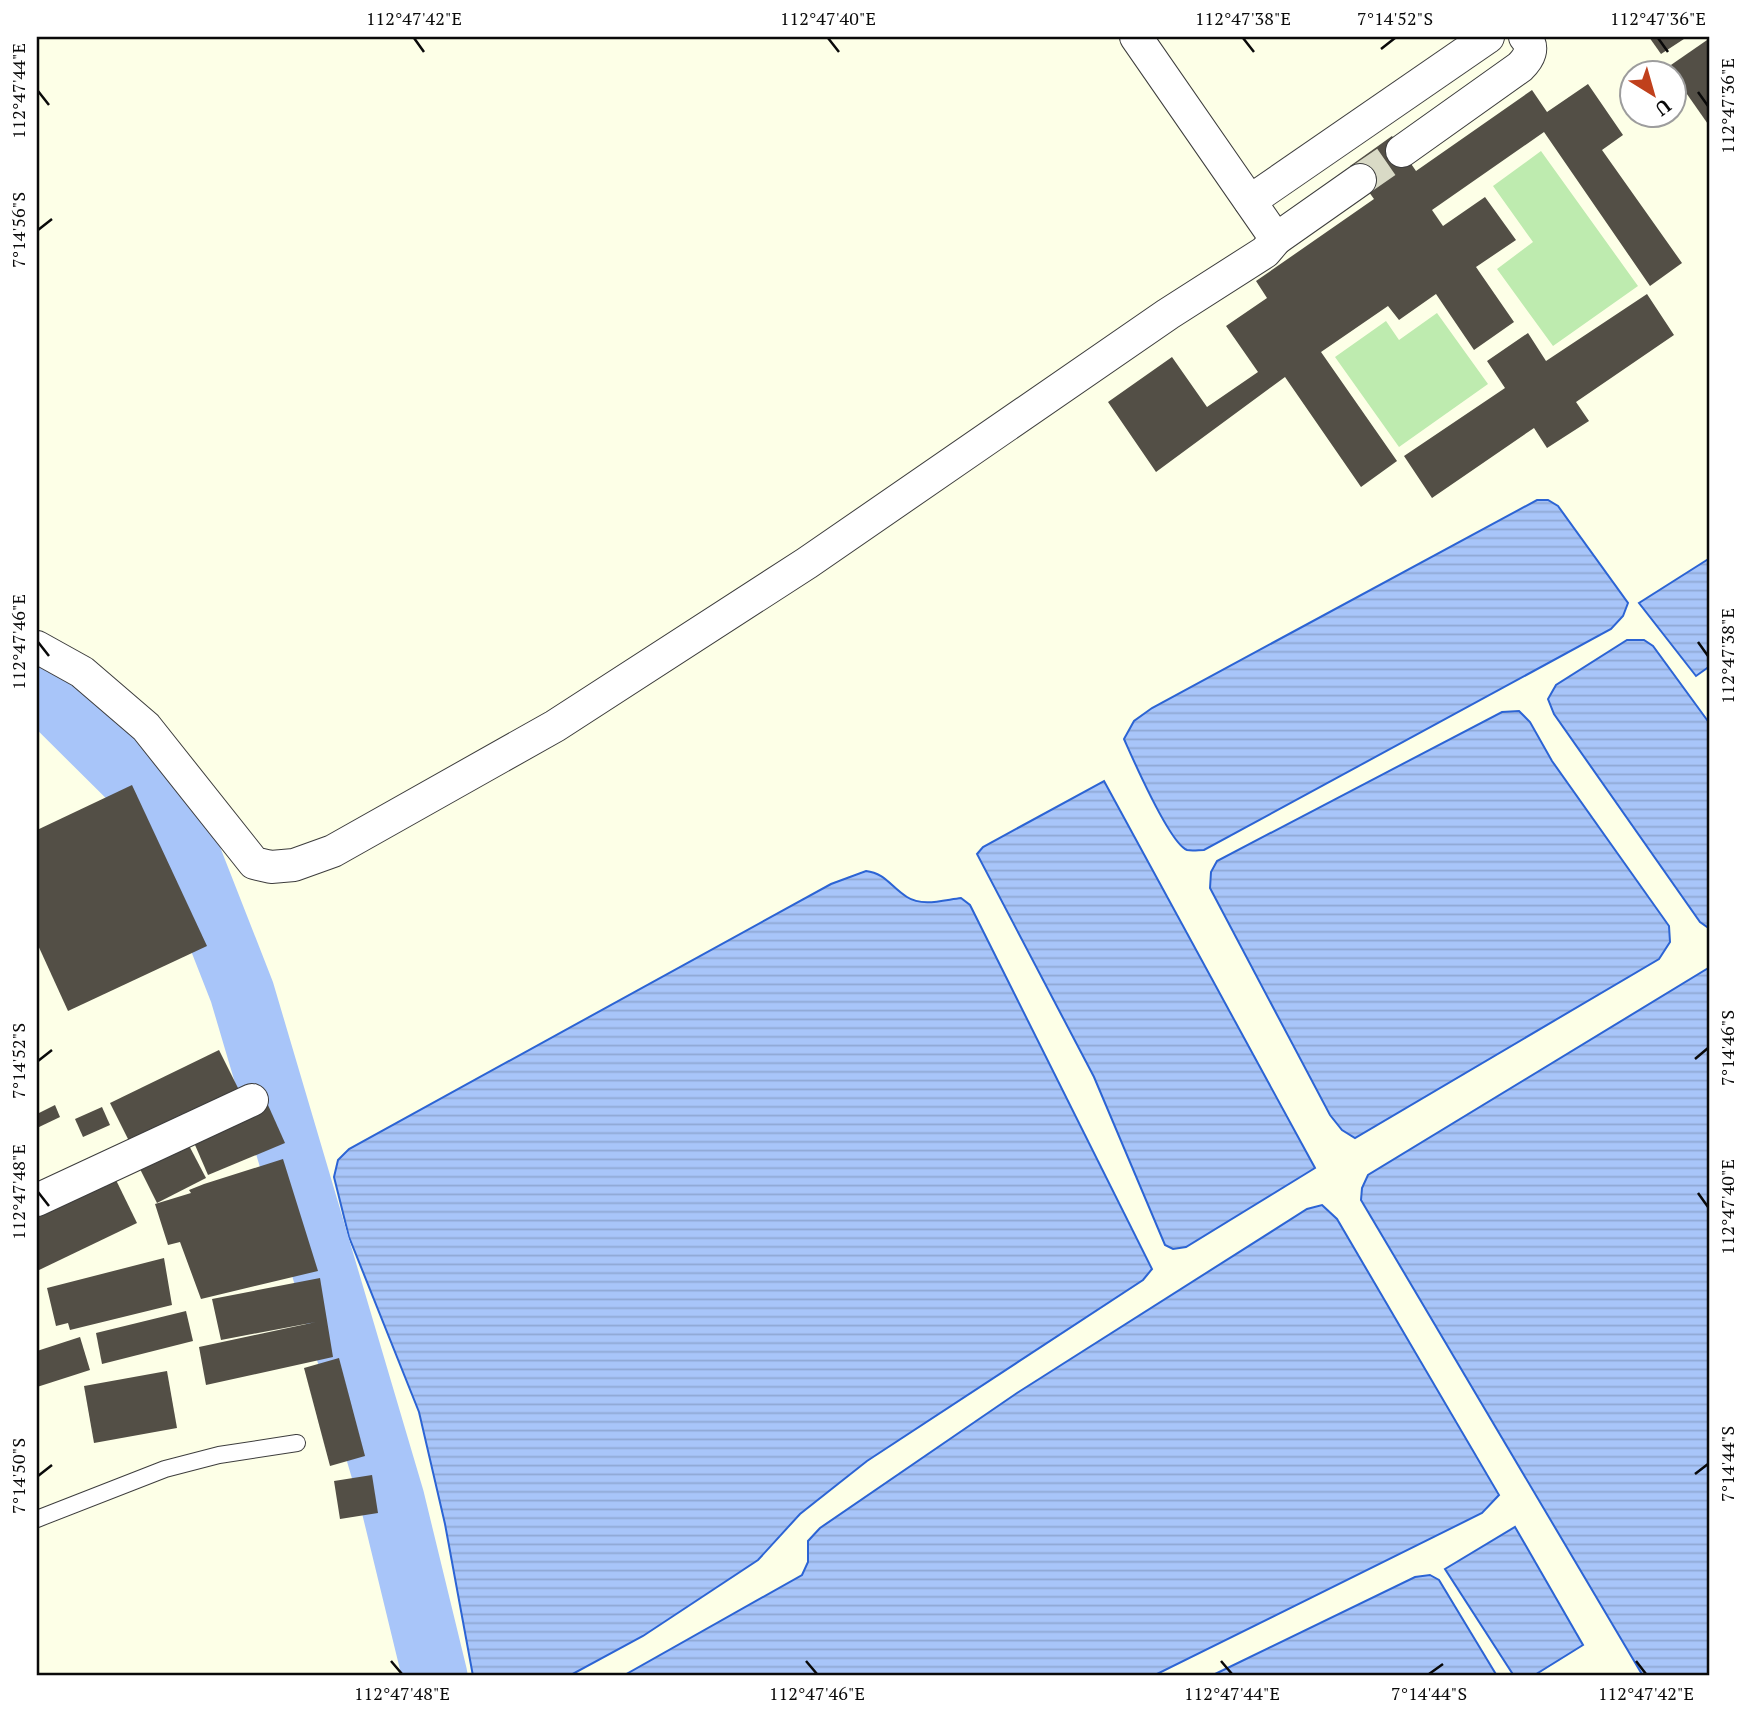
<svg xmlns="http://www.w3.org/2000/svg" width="1747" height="1713" viewBox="0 0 1747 1713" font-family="'PT Serif',serif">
<defs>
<pattern id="water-rules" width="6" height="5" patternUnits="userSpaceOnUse" patternTransform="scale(1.75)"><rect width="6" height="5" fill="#a8c5f9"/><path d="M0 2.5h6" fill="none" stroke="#8fa8d4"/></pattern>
</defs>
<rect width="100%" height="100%" fill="#fdffe7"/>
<g fill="#beebaf">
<polygon points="1541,151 1638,286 1553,346 1497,269 1533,242 1493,186"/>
<polygon points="1437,313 1488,384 1399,447 1335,357 1386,321 1399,340"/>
</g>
<g fill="url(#water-rules)" stroke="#2c64d4" stroke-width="2">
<path d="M1537 500H1548L1558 506 1628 603 1623 616 1611 629 1204 850C1199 850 1192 851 1187 850 1169 843 1133 759 1124 739L1134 721 1152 708Z"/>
<polygon points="1710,558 1710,666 1696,676 1639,603"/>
<polygon points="1627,640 1644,640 1653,646 1710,724 1710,929 1700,922 1554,714 1548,699 1556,685"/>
<polygon points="1519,711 1530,722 1552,761 1669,926 1670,942 1659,959 1355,1138 1342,1130 1330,1115 1210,888 1211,872 1217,861 1502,712"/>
<polygon points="1104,781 1315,1168 1186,1247 1173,1249 1165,1245 1094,1077 977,854 983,847"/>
<path d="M866 871C885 873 891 887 907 897 922 907 944 900 961 898L970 905 1152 1269 1143 1280 867 1461 800 1514 758 1560 643 1636 569 1676H473L445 1524 419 1412 349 1237 334 1177 338 1160 349 1149 831 884Z"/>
<polygon points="1710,967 1710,1676 1643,1676 1361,1200 1362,1188 1368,1175"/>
<polygon points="1322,1205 1337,1219 1499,1495 1482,1513 1153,1676 623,1676 802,1575 808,1562 808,1541 820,1528 1017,1393 1307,1209"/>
<polygon points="1515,1527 1583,1645 1533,1676 1514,1676 1445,1569"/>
<polygon points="1430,1575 1439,1580 1497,1676 1211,1676 1415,1577"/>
</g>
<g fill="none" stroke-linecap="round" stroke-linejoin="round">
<polyline stroke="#a8c5f9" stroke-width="65" points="37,684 175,821 242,992 392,1499 435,1676"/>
</g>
<g fill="#534f46">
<polygon points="1649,37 1687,37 1661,54"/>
<polygon points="1710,38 1710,127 1668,67"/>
<polygon points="1588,84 1623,135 1602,150 1682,263 1650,286 1544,132 1432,210 1443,226 1485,197 1516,240 1476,267 1514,322 1474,350 1436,294 1399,320 1388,306 1321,352 1397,461 1361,487 1285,377 1156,472 1108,402 1172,357 1207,407 1258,372 1226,326 1267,298 1256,281 1374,199 1350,166 1392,136 1416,171 1532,90 1547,112"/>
<polygon points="1647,294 1674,335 1576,402 1589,421 1547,448 1534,428 1432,498 1404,456 1505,388 1487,361 1528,333 1546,361"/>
<polygon points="132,785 207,946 68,1011 37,943 37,830"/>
<polygon points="219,1050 239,1090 130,1143 110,1103"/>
<polygon points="55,1105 60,1117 37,1128 37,1114"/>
<polygon points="268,1105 285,1143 208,1175 192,1138"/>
<polygon points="102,1107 110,1125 83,1137 75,1119"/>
<polygon points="184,1136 206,1178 157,1203 136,1161"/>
<polygon points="283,1159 318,1271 201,1299 180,1242 168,1245 155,1204 191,1193 189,1190 204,1184"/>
<polygon points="115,1178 137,1223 37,1271 37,1216"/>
<polygon points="164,1258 172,1305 70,1330 68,1323 56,1326 47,1288"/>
<polygon points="320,1278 333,1357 206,1385 199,1347 316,1322 221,1340 212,1299"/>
<polygon points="186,1311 193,1341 102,1364 96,1333"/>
<polygon points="80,1337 90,1370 37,1387 37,1351"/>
<polygon points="339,1358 365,1456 330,1466 304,1368"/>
<polygon points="167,1371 177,1428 94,1443 84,1386"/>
<polygon points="372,1475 378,1513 340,1519 334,1481"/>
</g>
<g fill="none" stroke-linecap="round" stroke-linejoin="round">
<polyline stroke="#d9dac6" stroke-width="32" stroke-dasharray="32 16" stroke-linecap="butt" points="1360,180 1402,151"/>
<defs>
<polyline id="service" points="37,1519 165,1469 219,1455 297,1443"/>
<g id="minor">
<path d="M1402 151 1520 67C1529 58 1535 48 1525 37"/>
<polyline points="1250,201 1488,37"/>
<polyline points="1276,239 1360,180"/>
<polyline points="37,647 82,672 146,727 254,863 271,867 294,865 333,851 555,726 807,563 1168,314 1265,252 1276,239 1136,37"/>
<polyline points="37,1200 252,1100"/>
</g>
</defs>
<use href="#service" stroke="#3d3d3d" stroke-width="18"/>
<use href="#minor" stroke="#3d3d3d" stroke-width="34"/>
<use href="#service" stroke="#fff" stroke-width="16"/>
<use href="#minor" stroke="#fff" stroke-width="32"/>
</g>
<path fill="none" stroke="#0a0a0a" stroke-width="2.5" d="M414 38 424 52M828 38 839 52M1243 38 1254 52M1658 38 1668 52M1381 49 1395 38M38 91 49 105M1698 92 1708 106M38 230 52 219M38 642 49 656M1698 642 1708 656M1695 1059 1708 1048M38 1061 52 1050M38 1192 49 1206M1698 1193 1708 1207M1695 1474 1708 1464M38 1476 52 1465M391 1661 402 1674M806 1661 817 1674M1221 1661 1232 1674M1636 1661 1646 1674M1429 1674 1443 1664"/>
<rect width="1747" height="1713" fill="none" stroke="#ffffff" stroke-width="77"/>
<g transform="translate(1653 94) rotate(143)"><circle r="33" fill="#ffffff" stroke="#9d9d9d" stroke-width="2"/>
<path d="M0-5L12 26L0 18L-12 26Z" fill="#c0401c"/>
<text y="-10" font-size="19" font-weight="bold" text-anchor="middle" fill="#0a0a0a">U</text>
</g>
<rect x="38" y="38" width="1670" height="1636" fill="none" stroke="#0a0a0a" stroke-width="2.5"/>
<g font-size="18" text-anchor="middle" fill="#0a0a0a">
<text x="414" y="25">112°47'42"E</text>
<text x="828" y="25">112°47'40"E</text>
<text x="1243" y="25">112°47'38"E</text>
<text x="1395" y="25">7°14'52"S</text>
<text x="1658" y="25">112°47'36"E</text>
<text transform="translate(19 91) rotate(-90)" y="6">112°47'44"E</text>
<text transform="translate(1728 106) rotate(-90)" y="6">112°47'36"E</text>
<text transform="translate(19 230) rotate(-90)" y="6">7°14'56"S</text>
<text transform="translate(19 642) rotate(-90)" y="6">112°47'46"E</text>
<text transform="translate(1728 656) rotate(-90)" y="6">112°47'38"E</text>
<text transform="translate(1728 1048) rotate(-90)" y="6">7°14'46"S</text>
<text transform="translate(19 1061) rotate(-90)" y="6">7°14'52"S</text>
<text transform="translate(19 1192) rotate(-90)" y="6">112°47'48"E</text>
<text transform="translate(1728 1207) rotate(-90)" y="6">112°47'40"E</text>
<text transform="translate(1728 1464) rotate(-90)" y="6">7°14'44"S</text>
<text transform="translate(19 1476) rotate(-90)" y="6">7°14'50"S</text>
<text x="402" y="1700">112°47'48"E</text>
<text x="817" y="1700">112°47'46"E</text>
<text x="1232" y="1700">112°47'44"E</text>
<text x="1429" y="1700">7°14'44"S</text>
<text x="1646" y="1700">112°47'42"E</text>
</g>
</svg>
